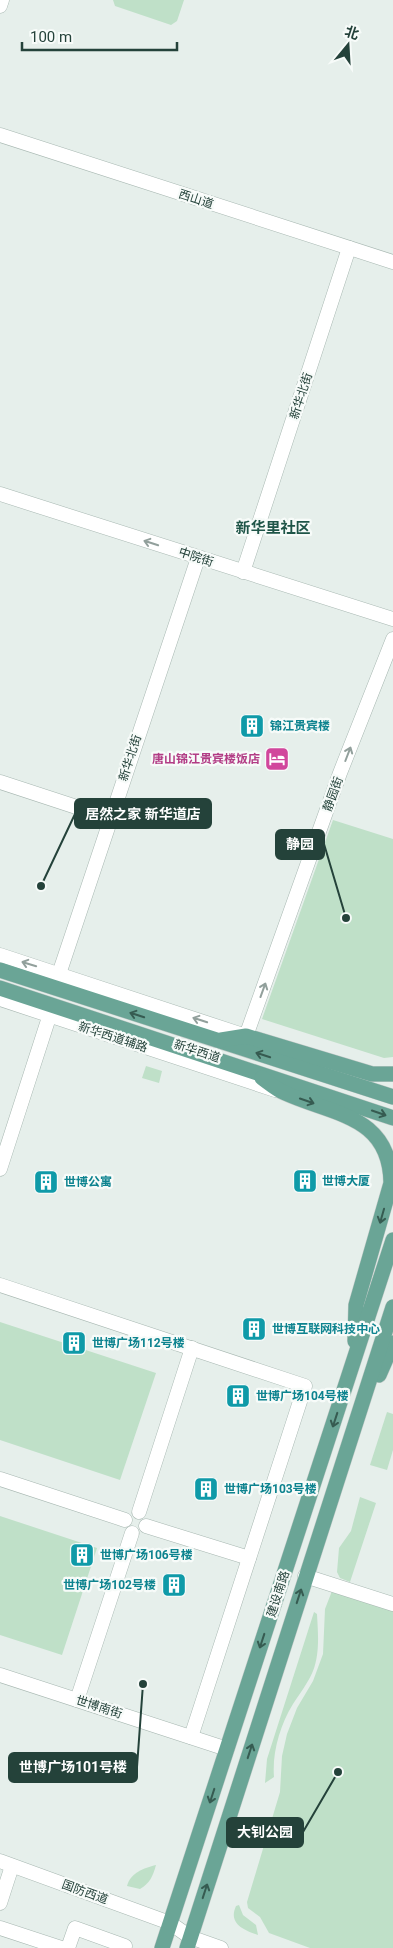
<svg xmlns="http://www.w3.org/2000/svg" width="393" height="1948" viewBox="0 0 393 1948" font-family="Roboto,'Noto Sans SC',sans-serif">
<rect width="100%" height="100%" fill="#e6efeb"/>
<g fill="#bfe0c8">
<polygon points="113,0 184,0 177,21 171,25 115,6"/>
<polygon points="333,820 393,839 393,1057 384,1058 262,1019"/>
<polygon points="146,1066 162,1071 159,1083 142,1078"/>
<polygon points="0,1322 156,1373 120,1480 0,1440"/>
<polygon points="387,1412 393,1414 393,1450 387,1470 370,1465"/>
<polygon points="360,1497 376,1503 350,1582 340,1578 337,1572 339,1548 351,1531"/>
<polygon points="0,1516 97,1548 62,1655 0,1635"/>
<polygon points="332,1591 393,1611 393,1948 310,1948 269,1933 260,1917 248,1908 247,1902 280,1792 282,1756 287,1734 297,1708 313,1681 323,1654 325,1609"/>
<path d="M314 1612 317 1614C318 1633 320 1653 313 1671 308 1683 300 1693 293 1704 280 1725 272 1753 274 1777L265 1783 267 1759Z"/>
<path d="M156 1865C153 1876 150 1883 140 1889L127 1886C130 1873 144 1868 156 1865Z"/>
<path d="M239 1905 243 1915 256 1925 258 1935C243 1930 228 1923 236 1906Z"/>
</g>
<g fill="none" stroke-linecap="round" stroke-linejoin="round">
<defs>
<g id="minor">
<polyline points="0,6 2,0"/>
<polyline points="0,135 393,262"/>
<polyline points="0,494 393,619"/>
<polyline points="243,572 349,248"/>
<polyline points="0,782 110,818"/>
<polyline points="0,955 246,1036 340,773 393,639"/>
<polyline points="56,983 198,558"/>
<polyline points="0,999 275,1090"/>
<polyline points="0,1169 52,1008"/>
<polyline points="0,1285 305,1386 191,1737"/>
<polyline points="0,1479 125,1520"/>
<polyline points="139,1512 192,1348"/>
<polyline points="146,1526 249,1558"/>
<polyline points="305,1576 393,1604"/>
<polyline points="0,1675 227,1749"/>
<polyline points="77,1700 132,1533"/>
<polyline points="0,1861 170,1923 190,1937 221,1948"/>
<polyline points="0,1903 12,1866"/>
<polyline points="0,1928 61,1948"/>
<polyline points="68,1948 75,1928 125,1946"/>
</g>
<g id="major">
<polyline points="0,970 393,1097"/>
<polyline points="0,988 393,1118"/>
<polyline points="221,1040 246,1036 372,1074 393,1074"/>
<path d="M262 1078C269 1083 277 1090 285 1093 333 1115 390 1115 391 1183L356 1305 355 1341"/>
<polyline points="379,1375 393,1343"/>
<polyline points="162,1948 393,1240"/>
<polyline points="187,1948 393,1307"/>
</g>
</defs>
<use href="#minor" stroke="#a8b8b2" stroke-width="15"/>
<use href="#major" stroke="#c2cac8" stroke-width="16"/>
<use href="#minor" stroke="#fff" stroke-width="14"/>
<use href="#major" stroke="#6aa596" stroke-width="15"/>
</g>
<defs><path id="oneway-shaft" d="M-6 0H5M1.5-3L5.5 0L1.5 3" fill="none" stroke-width="1.6" stroke-linecap="round" stroke-linejoin="round" transform="scale(1.25)"/></defs>
<g stroke="#92a09c">
<use href="#oneway-shaft" transform="translate(151 543) rotate(-162)"/>
<use href="#oneway-shaft" transform="translate(348 754) rotate(-69)"/>
<use href="#oneway-shaft" transform="translate(29 964) rotate(-163)"/>
<use href="#oneway-shaft" transform="translate(263 990) rotate(-70)"/>
<use href="#oneway-shaft" transform="translate(200 1020) rotate(-162)"/>
</g>
<g stroke="#365b51">
<use href="#oneway-shaft" transform="translate(137 1015) rotate(-162)"/>
<use href="#oneway-shaft" transform="translate(263 1055) rotate(-162)"/>
<use href="#oneway-shaft" transform="translate(307 1101) rotate(19)"/>
<use href="#oneway-shaft" transform="translate(379 1113) rotate(19)"/>
<use href="#oneway-shaft" transform="translate(382 1216) rotate(106)"/>
<use href="#oneway-shaft" transform="translate(335 1420) rotate(108)"/>
<use href="#oneway-shaft" transform="translate(299 1596) rotate(-72)"/>
<use href="#oneway-shaft" transform="translate(262 1641) rotate(108)"/>
<use href="#oneway-shaft" transform="translate(250 1751) rotate(-72)"/>
<use href="#oneway-shaft" transform="translate(212 1796) rotate(108)"/>
<use href="#oneway-shaft" transform="translate(205 1891) rotate(-72)"/>
</g>
<defs>
<symbol id="building-square" viewBox="-11 -11 22 22"><rect x="-9" y="-9" width="18" height="18" rx="4" fill="#0f9aa8" stroke="#f7fbf9"/><path d="M-4-6H4V6H1V3H-1V6H-4ZM-2.5-4.3h1.7v1.8h-1.7ZM.8-4.3h1.7v1.8H.8ZM-2.5-1h1.7V.8h-1.7ZM.8-1h1.7V.8H.8Z" fill="#fff"/></symbol>
<symbol id="hotel-square" viewBox="-11 -11 22 22"><rect x="-9" y="-9" width="18" height="18" rx="4" fill="#d1479c" stroke="#f7fbf9"/><path d="M-6-4.5h1.5V1H6V5H4.5V3h-9V5H-6ZM-4 0a1.8 1.8 0 1 1 3.6 0ZM.5 0V-2.5h3Q6-2.5 6 0Z" fill="#fff"/></symbol>
</defs>
<g fill-rule="evenodd">
<use href="#building-square" x="238" y="712" width="28" height="28"/>
<use href="#hotel-square" x="263" y="745" width="28" height="28"/>
<use href="#building-square" x="291" y="1167" width="28" height="28"/>
<use href="#building-square" x="32" y="1168" width="28" height="28"/>
<use href="#building-square" x="240" y="1315" width="28" height="28"/>
<use href="#building-square" x="60" y="1329" width="28" height="28"/>
<use href="#building-square" x="224" y="1382" width="28" height="28"/>
<use href="#building-square" x="192" y="1475" width="28" height="28"/>
<use href="#building-square" x="68" y="1541" width="28" height="28"/>
<use href="#building-square" x="160" y="1571" width="28" height="28"/>
</g>
<g text-anchor="middle" dominant-baseline="central" stroke-width="4.5" stroke-linejoin="round" paint-order="stroke">
<g font-size="12" fill="#24423a" stroke="#f7fbf9">
<text transform="translate(196 199) rotate(18)">西山道</text>
<text transform="translate(301 396) rotate(-72)">新华北街</text>
<text transform="translate(196 557) rotate(18)">中院街</text>
<text transform="translate(130 758) rotate(-72)">新华北街</text>
<text transform="translate(333 794) rotate(-70)">静园街</text>
<text transform="translate(113 1037) rotate(18)">新华西道辅路</text>
<text transform="translate(197 1051) rotate(18)">新华西道</text>
<text transform="translate(278 1594) rotate(-72)">建设南路</text>
<text transform="translate(99 1707) rotate(18)">世博南街</text>
<text transform="translate(85 1892) rotate(20)">国防西道</text>
</g>
<g font-size="12" font-weight="bold" fill="#0d838f" stroke="#f7fbf9" text-anchor="start">
<text x="270" y="726">锦江贵宾楼</text>
<text x="322" y="1181">世博大厦</text>
<text x="64" y="1182">世博公寓</text>
<text x="272" y="1329">世博互联网科技中心</text>
<text x="92" y="1343">世博广场112号楼</text>
<text x="256" y="1396">世博广场104号楼</text>
<text x="224" y="1489">世博广场103号楼</text>
<text x="100" y="1555">世博广场106号楼</text>
<text x="156" y="1585" text-anchor="end">世博广场102号楼</text>
</g>
<g font-size="12" font-weight="bold" fill="#b23c85" stroke="#f7fbf9" text-anchor="end">
<text x="260" y="759">唐山锦江贵宾楼饭店</text>
</g>
<g font-size="15" font-weight="bold" fill="#1f5548" stroke="#f7fbf9">
<text x="273" y="528">新华里社区</text>
</g>
</g>
<path fill="none" stroke="#24423a" stroke-width="2" d="M41 886L75 814M346 918L324 844M143 1684L137 1767M338 1772L303 1832"/>
<g fill="#24423a" stroke="#f7fbf9" stroke-width="2">
<circle cx="41" cy="886" r="5"/>
<circle cx="346" cy="918" r="5"/>
<circle cx="143" cy="1684" r="5"/>
<circle cx="338" cy="1772" r="5"/>
</g>
<g fill="#24423a" stroke="#24423a" stroke-width="2">
<rect x="75" y="799" width="136" height="29" rx="5"/>
<rect x="276" y="830" width="48" height="29" rx="5"/>
<rect x="9" y="1753" width="128" height="29" rx="5"/>
<rect x="227" y="1818" width="76" height="29" rx="5"/>
</g>
<g font-size="14" text-anchor="middle" font-weight="bold" fill="#fff">
<text x="143" y="819">居然之家 新华道店</text>
<text x="300" y="849">静园</text>
<text x="73" y="1772">世博广场101号楼</text>
<text x="265" y="1837">大钊公园</text>
</g>
<g transform="translate(348 45) rotate(18)" stroke="#f7fbf9" stroke-width="4" paint-order="stroke">
<path d="M0-4L9 19L0 12L-9 19Z" fill="#24423a"/>
<text y="-8" font-size="14" font-weight="bold" text-anchor="middle" fill="#24423a">北</text>
</g>
<path d="M22 42v8h155v-8" fill="none" stroke="#24423a" stroke-width="2.5"/>
<text x="30" y="42" font-size="15" fill="#24423a" stroke="#f7fbf9" stroke-width="4" paint-order="stroke">100 m</text>
</svg>
